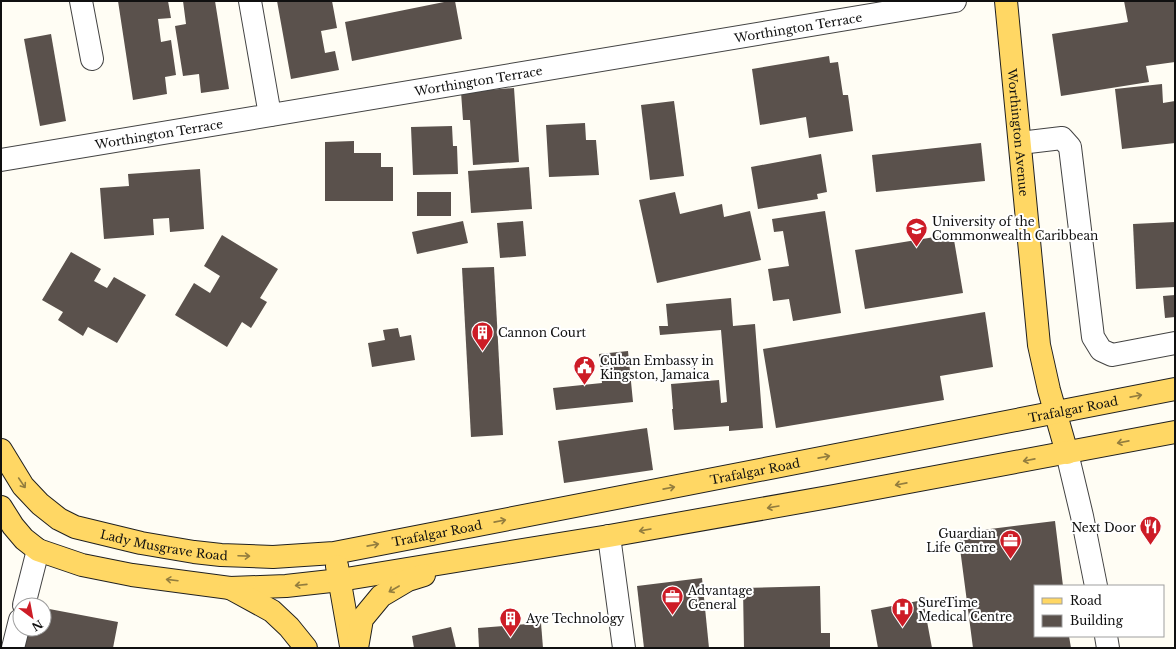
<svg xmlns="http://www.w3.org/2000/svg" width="1176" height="649" viewBox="0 0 1176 649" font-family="'Libre Baskerville',serif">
<rect width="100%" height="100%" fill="#fffdf4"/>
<g fill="#5a514c">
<polygon points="118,1 168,1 171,18 158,19 161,42 171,40 176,75 165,77 167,94 133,100"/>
<polygon points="183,1 215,1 229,89 201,93 199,74 183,76 175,26 186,24"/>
<polygon points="277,1 332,1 337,28 321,31 325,53 335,51 339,70 291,79"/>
<polygon points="449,1 455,1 462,39 352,61 345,22"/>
<polygon points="1124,1 1175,1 1175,62 1146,66 1149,82 1061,96 1052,34 1128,22"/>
<polygon points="51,34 66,121 40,126 24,39"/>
<polygon points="829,56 830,63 838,62 843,95 848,95 853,131 809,138 806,117 760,125 752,69"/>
<polygon points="1162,84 1163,103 1175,101 1175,143 1122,149 1115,89"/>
<polygon points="514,88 519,162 473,165 470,120 463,120 461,92"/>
<polygon points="674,101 684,176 650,180 641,105"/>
<polygon points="585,123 586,140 596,140 599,175 549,177 546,125"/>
<polygon points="452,126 453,146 457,146 458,174 413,175 411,127"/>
<polygon points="354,141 354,153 381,153 381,167 393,167 393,201 325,201 325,142"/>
<polygon points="981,143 985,181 876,192 872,155"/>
<polygon points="821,154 827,192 817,194 818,199 758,209 751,167"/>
<polygon points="529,167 532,209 471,213 468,171"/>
<polygon points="200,169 204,229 170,232 169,218 153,219 154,235 104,239 100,188 129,186 128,174"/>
<rect x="417" y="192" width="34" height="24"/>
<polygon points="675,192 680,214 722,204 724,217 750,211 761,260 657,283 639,200"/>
<polygon points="825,211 841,313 793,321 789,299 773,301 768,269 789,266 783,231 774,232 772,219"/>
<polygon points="463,221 468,243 417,254 412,232"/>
<polygon points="523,221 526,256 500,258 497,223"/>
<polygon points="1175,222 1175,287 1136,289 1133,224"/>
<polygon points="953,234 963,293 865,309 855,250"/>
<polygon points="222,235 278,269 260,298 267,302 251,328 242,322 227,347 175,315 194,283 210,293 220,276 204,266"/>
<polygon points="71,252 101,269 94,281 107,288 114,277 146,295 117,343 88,327 83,336 58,320 63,312 42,300"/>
<polygon points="494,267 503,435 471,437 462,268"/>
<polygon points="1175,295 1175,317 1165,318 1163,296"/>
<polygon points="731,298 733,326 755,324 763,428 729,431 729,426 674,430 672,409 673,409 671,384 719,380 721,403 727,402 721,330 660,335 659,326 668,326 666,304"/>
<polygon points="985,312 993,367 940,376 944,400 776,428 763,349"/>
<polygon points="398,328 400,337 411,335 415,360 372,367 368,343 385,340 383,330"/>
<polygon points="628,351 633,402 556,410 553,388 602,383 599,354"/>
<polygon points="647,428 653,470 564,483 558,441"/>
<polygon points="1055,521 1063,586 1035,586 1035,636 1069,636 1071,648 973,648 958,533"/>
<polygon points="702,578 709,648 644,648 637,586"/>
<polygon points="820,586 821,633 830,633 830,648 744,648 743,588"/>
<polygon points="923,600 932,648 878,648 871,610"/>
<polygon points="44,608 118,622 113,648 20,648 23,629 44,629"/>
<polygon points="541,623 543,648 479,648 478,628"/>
<polygon points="451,627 456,648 414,648 412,636"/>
</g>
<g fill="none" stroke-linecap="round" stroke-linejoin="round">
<defs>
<g id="minor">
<polyline points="81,1 92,59"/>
<polyline points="250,1 270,115"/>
<polyline points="1020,143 1062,138 1070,147 1093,337 1101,350 1112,355 1175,343"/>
<path id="s1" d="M1 160 955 1"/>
<polyline points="1067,453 1082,516 1096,586"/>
<polyline points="609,536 624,648"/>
<polyline points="24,605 38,550"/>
<polyline points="1106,636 1108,648"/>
<polyline points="13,648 20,620"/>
</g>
<g id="major">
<path id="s2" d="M1006 1 1039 345 1049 390 1067 453"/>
<path id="s3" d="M1 450 23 486 40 504 59 519 75 527 141 543 194 552 221 555 273 557 334 553 1175 389"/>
<polyline points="1,507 13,526 24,539 38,550 82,565 132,575 230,588 286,586 340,580 609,536 834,496 1175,432"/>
<polyline points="337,566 351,646"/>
<polyline points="230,588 272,611 289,627 306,648"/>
<polyline points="357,648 362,619 381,596 408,580 424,575"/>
</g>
</defs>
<use href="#minor" stroke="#434343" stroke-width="24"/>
<use href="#major" stroke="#212121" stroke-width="24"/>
<use href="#minor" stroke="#fff" stroke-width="22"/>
<use href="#major" stroke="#ffd764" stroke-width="22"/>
</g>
<defs><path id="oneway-shaft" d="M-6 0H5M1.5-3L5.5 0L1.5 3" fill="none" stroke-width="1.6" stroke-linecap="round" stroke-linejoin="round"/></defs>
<g stroke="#937d3e">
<use href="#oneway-shaft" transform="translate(1136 396) rotate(-11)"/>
<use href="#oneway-shaft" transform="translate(1123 442) rotate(169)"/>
<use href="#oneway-shaft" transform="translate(824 457) rotate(-11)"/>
<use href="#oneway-shaft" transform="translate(1029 460) rotate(169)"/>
<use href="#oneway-shaft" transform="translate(22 483) rotate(56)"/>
<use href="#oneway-shaft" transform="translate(901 484) rotate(169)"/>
<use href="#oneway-shaft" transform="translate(669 488) rotate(-11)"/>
<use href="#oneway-shaft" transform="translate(773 507) rotate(170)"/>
<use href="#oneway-shaft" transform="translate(500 521) rotate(-11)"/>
<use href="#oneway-shaft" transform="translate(645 530) rotate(170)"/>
<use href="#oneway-shaft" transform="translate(373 545) rotate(-11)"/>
<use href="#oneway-shaft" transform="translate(244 556) rotate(2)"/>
<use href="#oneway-shaft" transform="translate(172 580) rotate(-173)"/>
<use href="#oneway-shaft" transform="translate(301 585) rotate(174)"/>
<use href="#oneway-shaft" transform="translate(394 589) rotate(150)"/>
</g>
<defs>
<symbol id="university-pin" viewBox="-11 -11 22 30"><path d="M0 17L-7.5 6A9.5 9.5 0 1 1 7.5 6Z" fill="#cd1c26" stroke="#fff"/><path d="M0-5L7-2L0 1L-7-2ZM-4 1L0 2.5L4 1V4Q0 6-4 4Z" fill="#fff"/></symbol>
<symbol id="building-pin" viewBox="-11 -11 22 30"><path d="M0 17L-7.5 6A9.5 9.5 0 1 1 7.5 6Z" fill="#cd1c26" stroke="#fff"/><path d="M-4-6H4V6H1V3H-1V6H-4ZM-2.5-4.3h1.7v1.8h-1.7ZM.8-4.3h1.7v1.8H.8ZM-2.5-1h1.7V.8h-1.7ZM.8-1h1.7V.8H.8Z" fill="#fff"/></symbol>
<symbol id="civic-pin" viewBox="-11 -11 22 30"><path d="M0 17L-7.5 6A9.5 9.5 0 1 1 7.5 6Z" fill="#cd1c26" stroke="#fff"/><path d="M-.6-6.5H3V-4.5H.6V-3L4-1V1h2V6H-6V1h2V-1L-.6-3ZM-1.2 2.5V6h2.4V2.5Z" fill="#fff"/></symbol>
<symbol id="restaurant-pin" viewBox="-11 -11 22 30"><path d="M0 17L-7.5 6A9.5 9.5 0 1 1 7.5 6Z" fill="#cd1c26" stroke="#fff"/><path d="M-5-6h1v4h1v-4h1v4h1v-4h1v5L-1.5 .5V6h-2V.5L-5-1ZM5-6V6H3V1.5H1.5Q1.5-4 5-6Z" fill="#fff"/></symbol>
<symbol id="office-pin" viewBox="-11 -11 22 30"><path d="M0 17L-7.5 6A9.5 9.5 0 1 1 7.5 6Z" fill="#cd1c26" stroke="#fff"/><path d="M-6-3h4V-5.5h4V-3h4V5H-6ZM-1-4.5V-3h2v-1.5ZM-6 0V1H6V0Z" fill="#fff"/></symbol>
<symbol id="hospital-pin" viewBox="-11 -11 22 30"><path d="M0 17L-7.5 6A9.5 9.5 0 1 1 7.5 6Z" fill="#cd1c26" stroke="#fff"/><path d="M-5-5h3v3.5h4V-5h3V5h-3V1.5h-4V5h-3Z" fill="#fff"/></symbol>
</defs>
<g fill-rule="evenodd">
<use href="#university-pin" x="904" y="216" width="25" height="34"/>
<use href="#building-pin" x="470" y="320" width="25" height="34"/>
<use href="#civic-pin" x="572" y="354" width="25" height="34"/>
<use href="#restaurant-pin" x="1138" y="514" width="25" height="34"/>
<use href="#office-pin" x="998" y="528" width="25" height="34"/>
<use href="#office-pin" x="660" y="584" width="25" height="34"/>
<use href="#hospital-pin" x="890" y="596" width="25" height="34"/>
<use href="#building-pin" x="498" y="606" width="25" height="34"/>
</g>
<g text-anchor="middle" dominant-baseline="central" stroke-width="4" stroke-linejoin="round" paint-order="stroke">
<g font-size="12" fill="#101010" stroke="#fff">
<text stroke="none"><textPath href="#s1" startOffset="808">Worthington Terrace</textPath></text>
<text stroke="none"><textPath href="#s1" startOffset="484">Worthington Terrace</textPath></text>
<text stroke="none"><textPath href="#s2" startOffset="132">Worthington Avenue</textPath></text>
<text stroke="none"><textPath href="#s1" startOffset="160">Worthington Terrace</textPath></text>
<text stroke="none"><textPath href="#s3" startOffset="1124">Trafalgar Road</textPath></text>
<text stroke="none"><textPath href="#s3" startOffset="800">Trafalgar Road</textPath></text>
<text stroke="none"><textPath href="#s3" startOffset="476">Trafalgar Road</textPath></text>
<text stroke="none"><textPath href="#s3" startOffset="200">Lady Musgrave Road</textPath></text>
</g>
<g font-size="12" fill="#101010" stroke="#fff" text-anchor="start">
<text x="932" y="221">University of the<tspan x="932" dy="14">Commonwealth Caribbean</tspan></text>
<text x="498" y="332">Cannon Court</text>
<text x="600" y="360">Cuban Embassy in<tspan x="600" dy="14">Kingston, Jamaica</tspan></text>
<text x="1136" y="527" text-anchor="end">Next Door</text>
<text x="996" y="533" text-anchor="end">Guardian<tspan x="996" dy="14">Life Centre</tspan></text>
<text x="688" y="590">Advantage<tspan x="688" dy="14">General</tspan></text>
<text x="918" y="602">SureTime<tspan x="918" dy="14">Medical Centre</tspan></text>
<text x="526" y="618">Aye Technology</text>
</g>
</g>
<rect width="1176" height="649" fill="none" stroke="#101010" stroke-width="4"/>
<rect x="1034" y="585" width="130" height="52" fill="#ffffff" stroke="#9f9f9f"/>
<rect x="1042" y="598" width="20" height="6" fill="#ffd764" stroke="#9f9f9f"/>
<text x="1070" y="605" font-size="12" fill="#101010">Road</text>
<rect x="1042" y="615" width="20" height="12" fill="#5a514c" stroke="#9f9f9f"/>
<text x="1070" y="625" font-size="12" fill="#101010">Building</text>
<g transform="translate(32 617) rotate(148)"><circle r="19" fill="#ffffff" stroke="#9f9f9f"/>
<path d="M0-3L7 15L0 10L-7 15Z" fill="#cd1c26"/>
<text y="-6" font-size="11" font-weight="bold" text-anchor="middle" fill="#101010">N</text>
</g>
</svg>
